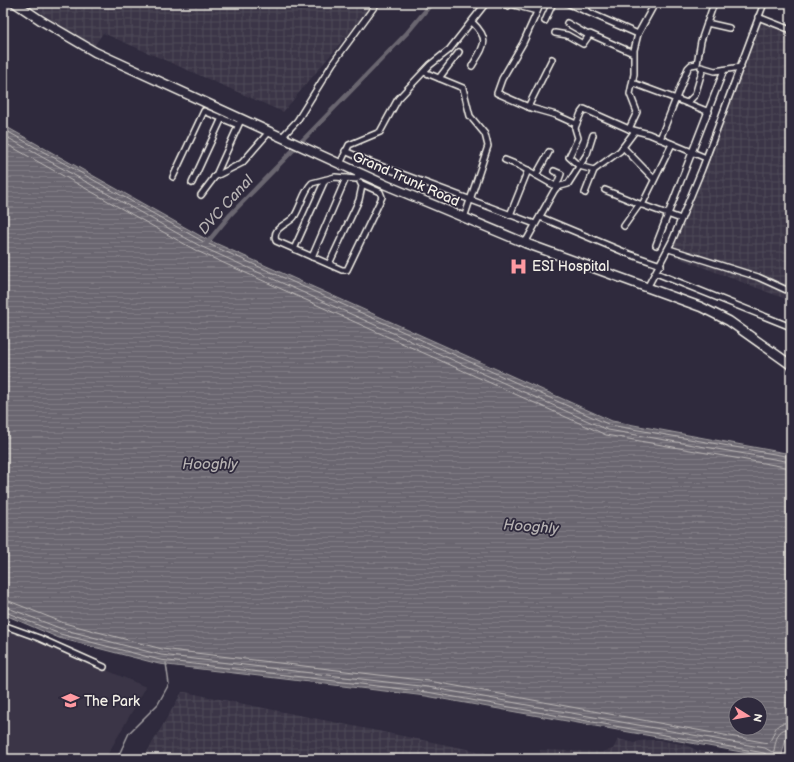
<svg xmlns="http://www.w3.org/2000/svg" width="794" height="762" viewBox="0 0 794 762" font-family="'Balsamiq Sans',sans-serif">
<defs>
<pattern id="industrial-grid" width="8" height="8" patternUnits="userSpaceOnUse"><rect width="8" height="8" fill="#3b3647"/><path d="M0 4h8M4 0v8" fill="none" stroke="#4e4a59"/></pattern>
<pattern id="water-rules" width="6" height="5" patternUnits="userSpaceOnUse"><rect width="6" height="5" fill="#6a6670"/><path d="M0 2.5h6" fill="none" stroke="#807c84"/></pattern>
</defs>
<rect width="100%" height="100%" fill="#2f2a3d"/>
<filter id="ink" filterUnits="userSpaceOnUse"><feTurbulence type="fractalNoise" baseFrequency=".025" numOctaves="2"/><feDisplacementMap in="SourceGraphic" scale="8" xChannelSelector="R" yChannelSelector="G"/><feConvolveMatrix kernelMatrix="1 2 1 2 8 2 1 2 1" color-interpolation-filters="sRGB"/></filter>
<g filter="url(#ink)">
<polygon fill="#3b3647" points="3,628 78,658 146,687 105,759 3,759"/>
<g fill="url(#industrial-grid)">
<polygon points="27,3 374,3 283,112 103,33 94,46 70,32"/>
<polygon points="760,22 791,33 791,301 671,255"/>
<polygon points="182,692 185,692 516,759 143,759"/>
<polygon points="618,739 635,743 639,741 658,740 686,745 698,751 742,755 745,759 542,759 540,750 602,752 613,749"/>
</g>
<path fill="url(#water-rules)" stroke="#a19ea0" fill-rule="evenodd" d="M3 125 204 238 612 421 791 454V738H786L781 759 426 696 159 664 59 638 3 614ZM736 704H760V728H736Z"/>
<g fill="none" stroke-linecap="round" stroke-linejoin="round">
<g stroke="#bdb9b8" stroke-width="1">
<polyline points="3,129 202,241 610,425 791,457"/>
<polyline points="3,135 200,246 608,430 791,462"/>
<polyline points="3,142 197,251 606,435 791,468"/>
<path d="M3 600 9 601 64 623 162 649 429 681 768 743C777 734 771 721 791 723"/>
<path d="M3 606 62 629 161 655 428 687 765 748 772 752 774 751C776 740 777 727 791 729"/>
<polyline points="3,611 60,634 160,660 427,692 764,753 767,755 768,759"/>
</g>
<polyline stroke="#a19ea0" stroke-width="1.5" points="117,759 129,733 158,704 169,684 166,663"/>
<polyline stroke="#6a6670" stroke-width="4.5" points="206,244 230,215 407,33 432,3"/>
<defs>
<g id="street">
<polyline points="502,3 508,6 510,4 537,11"/>
<polyline points="541,3 523,43 502,79 497,93 531,108 556,115 576,124"/>
<polyline points="567,3 638,34"/>
<polyline points="585,11 589,3"/>
<polyline points="758,17 791,30"/>
<polyline points="545,21 553,3"/>
<polyline points="567,23 588,35"/>
<polyline points="707,23 729,28"/>
<polyline points="555,33 567,35 583,44 590,34 633,53"/>
<path d="M472 66C484 46 491 40 472 22"/>
<polyline points="701,67 715,71 741,67"/>
<polyline points="424,72 463,88 470,116 485,134 488,146 464,218"/>
<polyline points="439,78 459,52"/>
<polyline points="633,83 687,103 695,95 703,68"/>
<polyline points="687,103 709,112"/>
<polyline points="528,107 552,59"/>
<polyline points="629,129 637,112 630,94 634,74 634,50 638,34 655,3"/>
<polyline points="635,131 620,151 594,170 579,166 569,157 578,138 575,128 581,113 584,109 629,129 649,134 706,158"/>
<polyline points="282,137 297,121 333,63 377,3"/>
<polyline points="660,139 688,68 691,65 697,64 701,41 714,3"/>
<polyline points="623,147 654,179"/>
<polyline points="345,151 370,162 535,224"/>
<polyline points="505,160 520,166 557,187"/>
<polyline points="340,164 349,145 380,132 398,99 430,65 449,50 486,3"/>
<polyline points="554,171 561,174 557,184 558,186"/>
<path d="M361 174 356 179 335 177 312 183C303 192 301 207 294 217 289 224 271 227 276 241L342 270H347L382 197 380 192 362 184"/>
<polyline points="536,175 549,152"/>
<polyline points="173,177 204,111 238,125"/>
<polyline points="214,177 242,163 269,132"/>
<polyline points="192,183 222,118"/>
<polyline points="605,190 637,203 681,219"/>
<polyline points="585,193 594,170"/>
<polyline points="201,195 216,175 240,122"/>
<polyline points="510,215 528,170"/>
<polyline points="540,217 629,254 661,265"/>
<polyline points="624,226 639,205 642,205 672,144"/>
<polyline points="525,243 554,191 557,187 568,184 587,154 593,135"/>
<polyline points="656,245 724,70"/>
<polyline points="294,249 325,180"/>
<polyline points="669,249 758,277 791,292"/>
<polyline points="312,257 346,178"/>
<polyline points="329,264 359,200 362,186 360,182"/>
<polyline points="656,273 791,327"/>
<polyline points="647,288 672,241 702,169 764,3"/>
<polyline points="3,625 39,638 104,667"/>
</g>
<polyline id="primary" points="15,3 42,21 95,52 386,185 525,243 701,307 729,321 791,365"/>
</defs>
<use href="#street" stroke="#f4f1e8" stroke-width="8"/>
<use href="#primary" stroke="#f4f1e8" stroke-width="11"/>
<use href="#street" stroke="#2f2a3d" stroke-width="5"/>
<use href="#primary" stroke="#2f2a3d" stroke-width="8"/>
</g>
</g>
<defs>
<symbol id="hospital-bare" viewBox="-9 -9 18 18"><path d="M-5-5h3v3.5h4V-5h3V5h-3V1.5h-4V5h-3Z" fill="#ff9aa2" stroke="#2f2a3d" stroke-width="2.5" paint-order="stroke"/></symbol>
<symbol id="university-bare" viewBox="-9 -9 18 18"><path d="M0-5L7-2L0 1L-7-2ZM-4 1L0 2.5L4 1V4Q0 6-4 4Z" fill="#ff9aa2" stroke="#2f2a3d" stroke-width="2.5" paint-order="stroke"/></symbol>
</defs>
<g fill-rule="evenodd">
<use href="#hospital-bare" x="506" y="254" width="25" height="25"/>
<use href="#university-bare" x="58" y="688" width="25" height="25"/>
</g>
<g text-anchor="middle" dominant-baseline="central" stroke-width="3.5" stroke-linejoin="round" paint-order="stroke">
<g font-size="14" fill="#f4f1e8" stroke="#2f2a3d">
<text transform="translate(406 179) rotate(24)">Grand Trunk Road</text>
</g>
<g font-size="14" fill="#f4f1e8" stroke="#2f2a3d" text-anchor="start">
<text x="532" y="266">ESI Hospital</text>
<text x="84" y="701">The Park</text>
</g>
<g font-size="15" font-style="italic" fill="#b6b2b2" stroke="#2f2a3d">
<text transform="translate(226 205) rotate(-48)">DVC Canal</text>
<text x="210" y="464">Hooghly</text>
<text transform="translate(531 527) rotate(4)">Hooghly</text>
</g>
</g>
<rect width="794" height="762" fill="none" stroke="#2f2a3d" stroke-width="16"/>
<rect x="8" y="8" width="778" height="746" fill="none" stroke="#f4f1e8" stroke-width="1.5" filter="url(#ink)"/>
<g transform="translate(748 716) rotate(101)"><circle r="19" fill="#2f2a3d" stroke="#7e7a81"/>
<path d="M0-3L7 15L0 10L-7 15Z" fill="#ff9aa2"/>
<text y="-6" font-size="11" font-weight="bold" text-anchor="middle" fill="#f4f1e8">N</text>
</g>
</svg>
